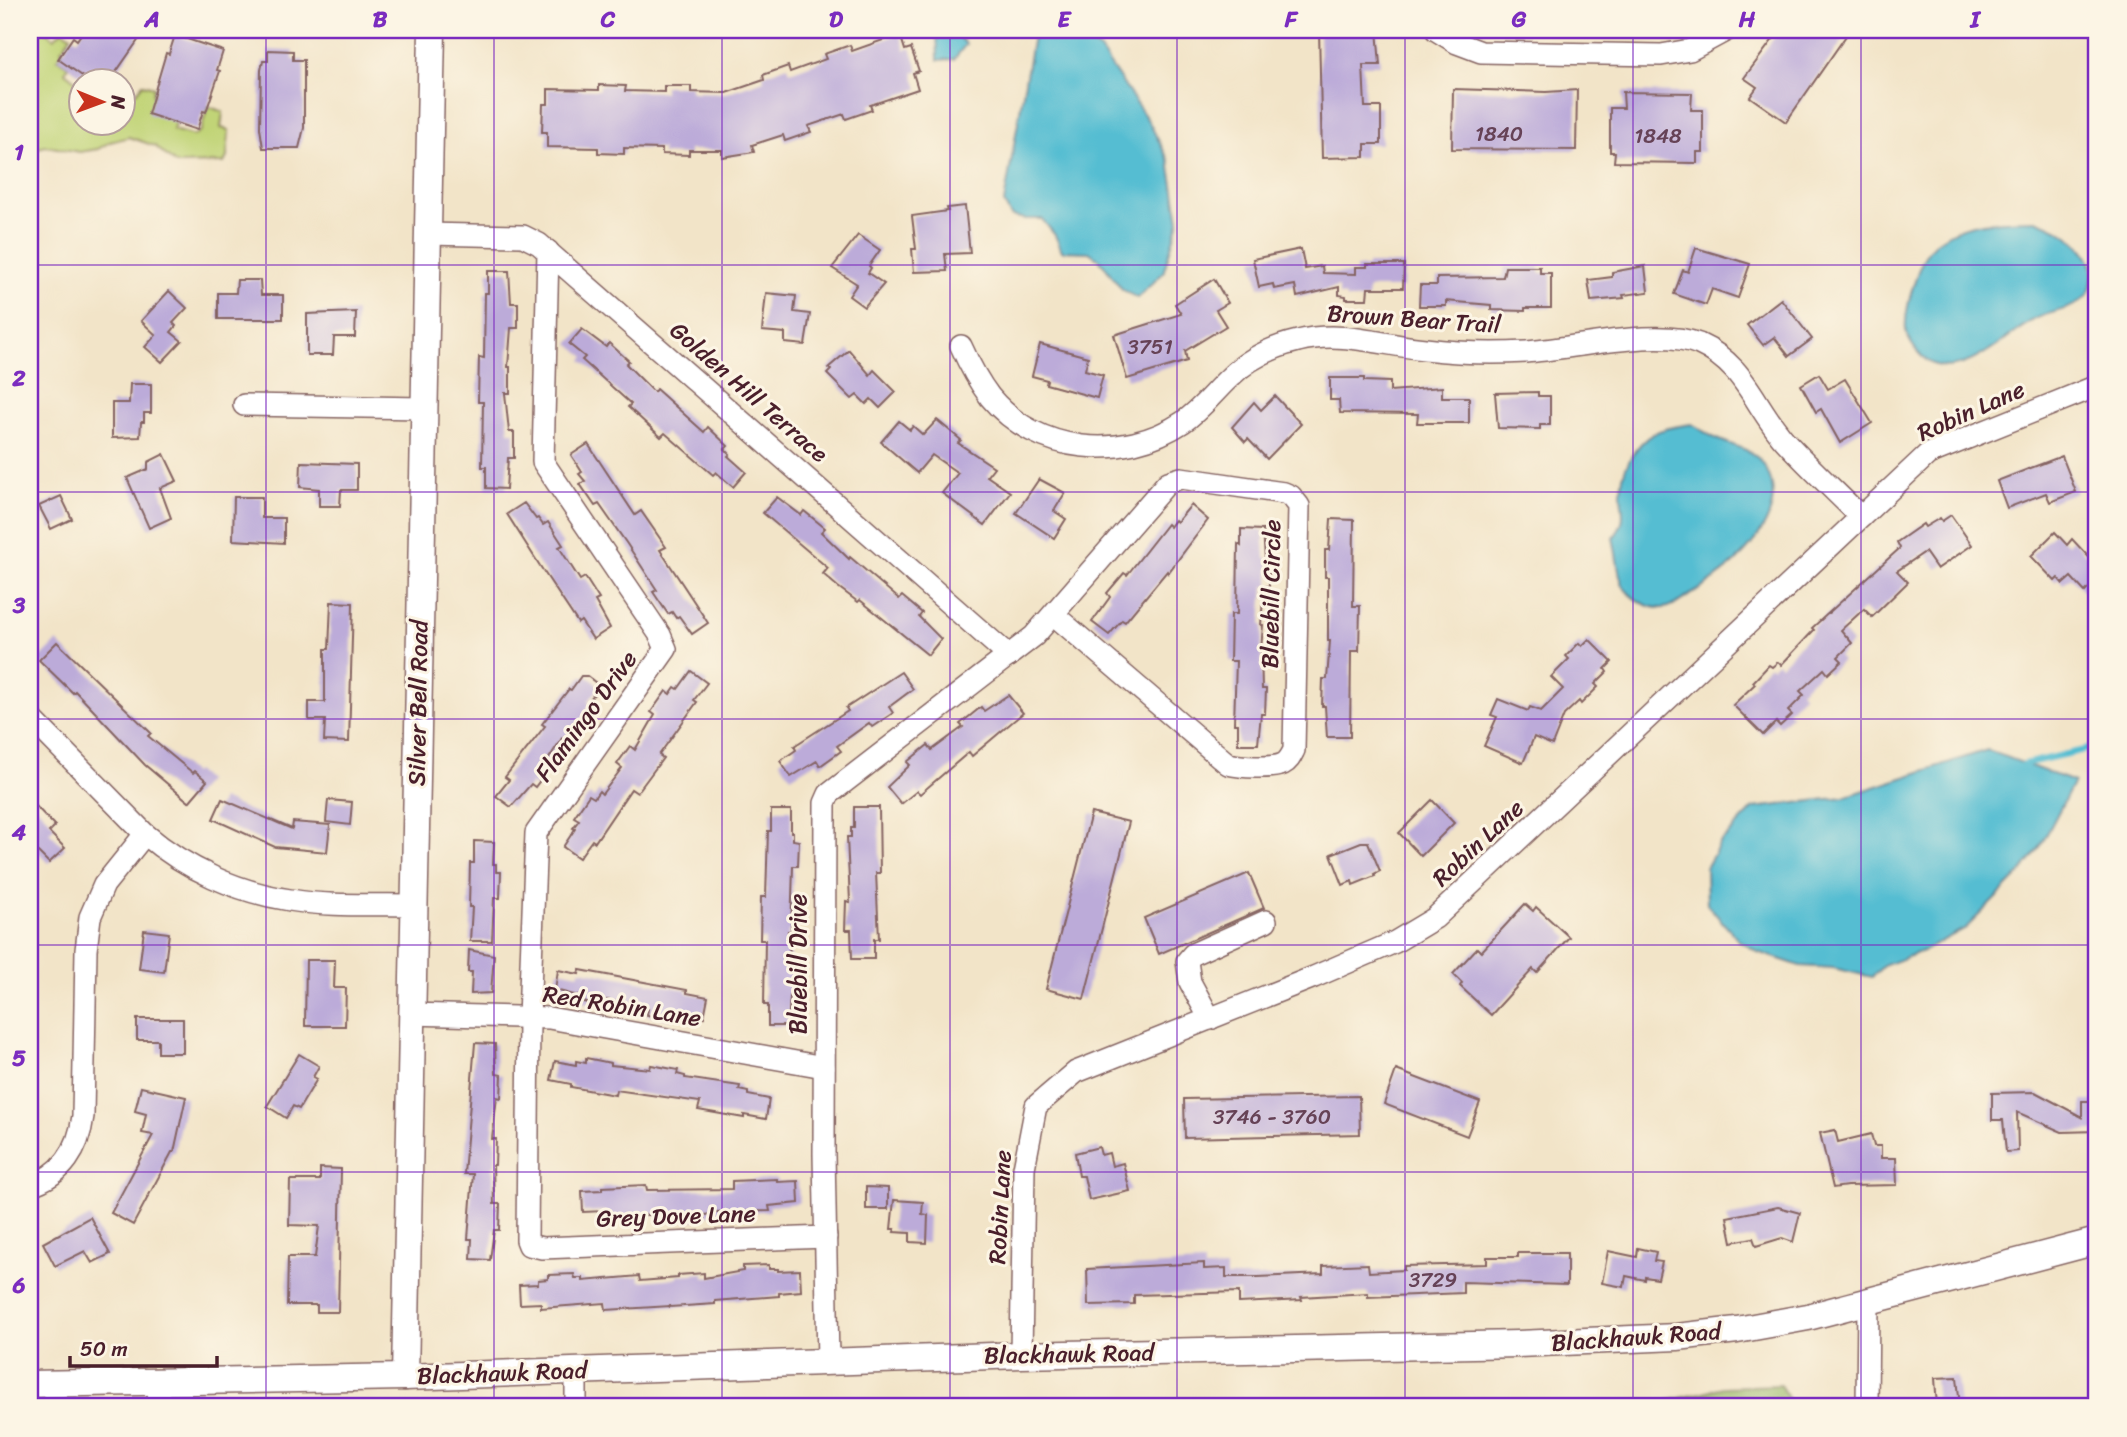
<svg xmlns="http://www.w3.org/2000/svg" width="2127" height="1437" viewBox="0 0 2127 1437" font-family="Sriracha,sans-serif">
<rect width="100%" height="100%" fill="#fcf5e5"/>
<filter id="ink" filterUnits="userSpaceOnUse"><feTurbulence type="fractalNoise" baseFrequency=".0143" numOctaves="2"/><feDisplacementMap in="SourceGraphic" scale="14" xChannelSelector="R" yChannelSelector="G"/><feConvolveMatrix kernelMatrix="1 2 1 2 8 2 1 2 1" color-interpolation-filters="sRGB"/></filter>
<filter id="wash" filterUnits="userSpaceOnUse"><feTurbulence type="fractalNoise" baseFrequency=".00686" numOctaves="4" result="noise"/><feDisplacementMap in="SourceGraphic" scale="28" xChannelSelector="R" yChannelSelector="G"/><feGaussianBlur stdDeviation="1.57" result="paint"/><feColorMatrix in="noise" values="0 0 0 0 0 0 0 0 0 0 0 0 0 0 0 0 0 1.4 0 .05"/><feComposite in="paint" operator="in"/></filter>
<g filter="url(#wash)">
<rect width="100%" height="100%" fill="#f2e4c8"/>
<polygon fill="#c1d477" stroke="#867a51" stroke-width="2" points="30,30 44,30 54,38 63,30 71,36 61,50 63,52 58,59 68,66 65,72 80,84 80,122 122,122 122,80 106,80 118,68 128,76 125,89 136,93 143,84 154,87 152,94 175,123 173,130 194,136 201,130 208,106 223,112 221,128 229,130 227,157 224,163 176,164 155,146 129,137 110,142 98,149 80,152 46,146 30,150"/>
<polygon fill="#98b668" stroke="#716a4a" stroke-width="2" points="1780,1385 1794,1407 1644,1407 1723,1387"/>
<g fill="#55bdd2" stroke="#506e7e" stroke-width="2">
<polygon points="937,30 952,30 966,44 954,59 938,60"/>
<polygon points="1034,30 1071,30 1100,50 1149,122 1169,161 1179,221 1163,273 1137,298 1122,289 1099,259 1089,252 1062,251 1055,235 1042,219 1025,219 1011,216 1004,203"/>
<path d="M2035 220C2061 229 2097 248 2092 280 2091 291 2088 296 2080 302 2066 311 2049 312 2035 319 2007 334 1965 380 1931 363 1920 358 1908 341 1906 330 1904 310 1919 258 1933 245 1937 241 1942 238 1947 235 1971 220 2007 221 2035 220Z"/>
<path d="M1692 424C1699 428 1707 434 1715 438 1733 447 1753 447 1765 467 1794 516 1735 567 1697 591 1687 596 1675 607 1664 608 1650 609 1635 601 1626 590 1618 580 1617 553 1613 538 1628 520 1622 514 1621 493 1621 471 1634 444 1655 433 1666 427 1680 426 1692 424Z"/>
<polygon points="1987,750 2074,782 2039,849 2020,874 1966,928 1925,950 1883,966 1872,977 1833,968 1800,966 1758,952 1738,940 1707,904 1706,868 1720,843 1754,808 1844,797"/>
</g>
<g fill="none" stroke-linecap="round" stroke-linejoin="round">
<polyline stroke="#55bdd2" stroke-width="6" points="2019,768 2024,764 2097,747"/>
</g>
<g id="blocks">
<g fill="#bcabd9">
<polygon points="84,30 141,30 136,37 139,39 114,75 111,73 106,80 88,80 58,59 73,37 77,40"/>
<polygon points="1319,30 1377,30 1380,65 1363,65 1365,107 1381,107 1381,144 1365,144 1365,157 1322,158"/>
<polygon points="1780,30 1850,30 1786,122 1750,97 1757,87 1744,78"/>
<polygon points="900,34 905,50 911,48 919,71 913,73 918,89 870,105 872,110 846,119 844,114 808,126 811,132 785,141 783,135 752,145 754,152 722,157 722,150 689,150 689,155 662,154 662,149 624,148 624,154 598,153 598,148 547,147 547,132 542,132 543,104 548,104 548,89 599,90 599,85 626,86 625,91 664,92 664,86 691,86 691,92 726,93 764,80 763,75 788,66 790,72 826,59 824,54 850,45 852,51"/>
<polygon points="175,35 223,51 217,70 220,71 206,112 203,111 197,130 148,114 166,53 169,54"/>
<polygon points="268,50 293,51 293,60 304,60 304,128 299,148 263,148 260,128 261,70 263,61 268,61"/>
<polygon points="1453,89 1546,92 1577,90 1576,150 1452,149"/>
<polygon points="1623,92 1692,93 1691,110 1703,110 1703,152 1697,152 1697,163 1614,162 1615,152 1610,152 1610,108 1624,108"/>
<polygon points="965,206 970,253 945,254 947,271 914,272 912,249 916,249 912,216 948,211 947,208"/>
<polygon points="858,235 880,250 869,266 871,268 868,273 884,284 864,307 849,296 857,284 832,268"/>
<polygon points="1696,248 1750,264 1738,298 1712,289 1706,305 1674,294 1683,270 1688,272"/>
<polygon points="1301,249 1305,269 1322,266 1323,273 1356,274 1356,267 1367,267 1367,264 1404,264 1403,288 1368,288 1367,299 1346,299 1346,296 1339,295 1339,287 1297,297 1295,285 1274,289 1273,284 1259,287 1253,259"/>
<polygon points="1645,266 1648,292 1623,295 1624,298 1591,301 1588,280 1612,277 1612,272"/>
<polygon points="1505,267 1540,267 1540,273 1551,273 1551,308 1525,308 1525,311 1491,310 1491,305 1446,301 1446,306 1419,306 1420,285 1437,285 1437,278 1503,277"/>
<polygon points="488,271 509,271 511,303 518,303 518,328 511,328 508,367 510,367 510,393 505,393 509,432 514,432 514,458 508,458 506,489 486,488 486,467 482,467 483,402 478,402 479,357 484,358 485,293 488,293"/>
<polygon points="1214,279 1228,303 1216,310 1226,326 1185,351 1187,361 1127,379 1114,335 1181,314 1175,304"/>
<polygon points="237,280 260,280 261,295 283,295 283,319 218,319 218,293 236,293"/>
<polygon points="169,291 187,308 173,323 176,326 171,332 182,341 162,362 145,347 156,335 141,321"/>
<polygon points="766,293 796,296 794,312 810,314 805,345 785,343 785,333 762,331"/>
<polygon points="1781,299 1812,339 1789,356 1774,337 1763,345 1747,325"/>
<polygon points="356,312 355,337 334,337 333,355 307,355 307,314"/>
<polygon points="582,329 606,347 609,343 629,361 626,364 654,392 656,389 704,432 708,427 728,446 725,449 730,454 728,456 746,472 733,487 716,472 713,475 665,433 661,437 628,407 631,404 582,360 585,357 569,344"/>
<polygon points="1040,344 1088,357 1085,370 1103,375 1097,398 1046,384 1047,380 1032,376"/>
<polygon points="849,350 870,375 874,370 896,392 880,408 871,399 866,404 857,395 852,399 827,374 831,370 828,368"/>
<polygon points="1819,374 1828,389 1845,379 1872,423 1840,443 1821,409 1816,412 1801,385"/>
<polygon points="1330,378 1364,378 1364,381 1390,382 1390,391 1442,387 1442,397 1469,397 1469,423 1417,423 1418,414 1340,413 1339,400 1330,400"/>
<polygon points="130,384 151,384 151,413 144,413 144,422 141,422 140,437 112,438 112,403 129,403"/>
<polygon points="1538,392 1538,396 1550,396 1550,425 1540,425 1540,429 1498,428 1495,393"/>
<polygon points="1275,396 1301,424 1267,459 1248,439 1245,442 1232,427 1254,402 1261,410"/>
<polygon points="937,420 961,440 958,443 994,467 987,476 1010,492 985,525 942,493 958,473 932,455 917,473 881,442 899,421 910,430 913,426 923,435"/>
<polygon points="588,444 635,515 641,511 666,547 660,550 708,623 692,634 679,616 676,618 672,612 668,614 653,592 657,590 627,544 599,504 595,506 580,484 585,481 579,474 582,472 571,455"/>
<polygon points="164,454 177,481 160,488 171,518 149,528 127,478 148,469 148,462"/>
<polygon points="2062,456 2076,492 2050,502 2046,493 2007,508 1997,481"/>
<polygon points="301,462 357,464 357,490 341,490 340,506 319,506 319,489 300,487"/>
<polygon points="1039,479 1065,493 1054,511 1066,519 1054,538 1016,513"/>
<polygon points="61,496 72,519 51,529 39,506"/>
<polygon points="234,497 262,497 262,518 284,518 284,543 233,540"/>
<polygon points="777,497 801,515 804,511 825,528 821,532 849,559 850,557 899,599 902,596 922,613 919,617 941,639 928,655 860,600 858,602 838,587 823,574 828,568 763,513"/>
<polygon points="524,503 536,519 538,518 543,525 548,522 563,545 559,547 580,580 585,577 599,599 595,601 610,628 593,639 581,621 578,623 542,569 507,514"/>
<polygon points="1191,505 1208,520 1168,573 1167,571 1125,622 1122,620 1109,635 1092,622 1110,597 1107,593 1124,573 1127,575 1167,524 1170,527 1175,520 1177,522"/>
<polygon points="1951,515 1972,545 1937,569 1925,552 1897,571 1908,582 1872,617 1864,609 1841,630 1852,643 1838,657 1842,661 1828,674 1824,669 1800,691 1804,695 1788,711 1792,715 1780,726 1776,722 1763,735 1733,705 1755,684 1753,682 1769,665 1772,667 1778,662 1781,665 1814,630 1812,628 1900,548 1897,542 1923,524 1925,527 1940,518 1942,521"/>
<polygon points="1331,519 1354,520 1353,606 1360,606 1359,651 1351,651 1350,737 1327,737 1325,706 1322,706 1323,679 1327,679 1330,641 1328,641 1328,577 1325,577 1325,550 1329,550"/>
<polygon points="1241,529 1263,530 1265,558 1269,559 1269,586 1264,586 1261,625 1263,625 1261,650 1262,689 1266,689 1265,714 1261,714 1258,744 1238,744 1238,724 1234,724 1236,661 1230,661 1231,614 1237,614 1238,544 1241,546"/>
<polygon points="2055,532 2067,545 2072,539 2097,566 2097,580 2085,592 2071,577 2063,584 2058,578 2055,581 2031,556"/>
<polygon points="331,602 353,603 349,742 324,741 325,720 309,720 309,702 325,702 325,649 329,649"/>
<polygon points="1589,639 1612,662 1605,669 1607,672 1595,684 1598,687 1581,704 1579,701 1564,715 1552,745 1534,737 1523,763 1484,746 1497,717 1491,715 1498,699 1528,711 1530,707 1541,711 1563,689 1551,677 1569,659 1566,656 1579,643 1582,646"/>
<polygon points="57,642 151,733 148,736 193,773 195,771 207,781 189,802 145,765 75,691 73,693 39,660"/>
<polygon points="691,671 707,683 694,700 697,702 659,755 663,758 637,793 631,789 595,842 592,840 579,858 563,847 575,829 573,828 579,820 574,817 589,795 594,798 599,791 602,794 622,768 617,764 630,746 635,750 655,715 651,712 666,691 670,694 675,687 678,689"/>
<polygon points="901,672 913,689 889,707 893,713 872,727 869,723 837,746 841,751 820,766 817,761 791,777 780,761 796,750 794,746 848,711 846,708"/>
<polygon points="581,676 587,676 600,686 588,702 590,704 585,711 588,714 572,735 569,733 564,740 562,738 546,763 550,767 535,787 531,784 511,807 496,796 509,780 505,777 545,726 542,724 569,689 571,690"/>
<polygon points="1008,695 1023,713 972,756 969,752 920,794 917,791 901,804 887,787 910,765 907,762 928,745 932,750 963,727 960,724 981,707 984,711"/>
<polygon points="222,799 292,829 293,822 330,825 327,852 275,847 213,819"/>
<polygon points="30,800 55,826 49,832 65,848 49,863 30,844"/>
<polygon points="328,800 352,802 350,825 326,822"/>
<polygon points="1432,800 1454,823 1421,856 1399,833"/>
<polygon points="854,807 879,807 880,873 876,873 879,939 874,939 874,959 852,959 851,930 845,930 846,901 850,902 847,837 851,837 851,828 854,828"/>
<polygon points="771,810 791,810 791,832 793,832 793,840 799,841 798,866 793,866 791,931 788,931 791,970 796,970 795,997 790,996 788,1026 768,1026 768,1005 764,1005 765,940 760,940 761,897 766,897 768,831 771,831"/>
<polygon points="1091,813 1129,822 1084,999 1046,989"/>
<polygon points="474,841 494,842 493,864 496,864 496,872 501,872 500,898 494,898 492,941 470,941 472,907 469,907 470,863 474,863"/>
<polygon points="1361,842 1368,842 1380,871 1374,874 1375,876 1353,885 1352,881 1343,885 1331,854"/>
<polygon points="1249,873 1264,908 1159,954 1144,918"/>
<polygon points="1525,904 1533,911 1536,907 1569,937 1537,973 1533,969 1491,1015 1460,986 1462,983 1453,974 1477,948 1481,952"/>
<polygon points="144,930 169,933 164,972 139,969"/>
<polygon points="469,950 494,955 491,993 471,994 472,972 468,972"/>
<polygon points="306,960 335,960 334,988 346,988 345,1026 305,1026"/>
<polygon points="558,970 579,974 580,970 687,990 687,993 708,997 704,1017 684,1013 684,1016 674,1014 673,1020 647,1015 648,1009 607,1000 606,1006 582,1002 582,997 555,990"/>
<polygon points="137,1019 183,1019 183,1053 158,1053 158,1040 137,1040"/>
<polygon points="475,1043 495,1044 496,1074 502,1075 501,1098 497,1097 492,1139 496,1139 495,1165 493,1165 494,1204 500,1204 499,1230 494,1230 490,1260 471,1259 472,1239 468,1239 473,1174 464,1174"/>
<polygon points="299,1054 319,1066 313,1077 317,1079 299,1109 293,1106 286,1118 267,1106"/>
<polygon points="586,1058 611,1063 611,1065 650,1069 651,1065 678,1070 677,1074 685,1076 685,1078 740,1086 739,1090 748,1092 748,1095 769,1099 766,1119 744,1115 744,1118 698,1110 700,1102 616,1090 615,1095 571,1087 571,1084 551,1080 555,1061 576,1065 576,1061 586,1063"/>
<polygon points="1396,1070 1480,1102 1467,1136 1384,1104"/>
<polygon points="141,1087 186,1097 174,1152 172,1152 133,1225 111,1213 153,1135 142,1133 146,1114 135,1111"/>
<polygon points="2035,1092 2082,1117 2082,1101 2097,1101 2097,1131 2062,1132 2017,1112 2018,1151 2006,1152 2003,1120 1992,1120 1992,1093"/>
<polygon points="1359,1096 1360,1134 1185,1138 1184,1099"/>
<polygon points="1835,1130 1838,1142 1871,1134 1874,1146 1881,1146 1881,1158 1896,1158 1897,1185 1847,1186 1833,1188 1820,1133"/>
<polygon points="1099,1147 1101,1155 1109,1153 1112,1166 1123,1163 1130,1191 1089,1200 1084,1176 1079,1176 1075,1153"/>
<polygon points="320,1168 341,1169 338,1312 317,1312 317,1305 287,1305 288,1257 315,1257 319,1226 289,1225 290,1180 320,1180"/>
<polygon points="777,1179 777,1182 798,1181 799,1203 769,1206 770,1211 713,1212 713,1214 704,1215 704,1219 691,1220 680,1220 680,1215 639,1215 639,1218 613,1218 613,1214 604,1214 604,1211 583,1212 582,1191 602,1190 602,1187 646,1185 647,1190 732,1189 732,1181"/>
<polygon points="866,1187 888,1188 888,1209 866,1209"/>
<polygon points="894,1200 923,1202 922,1214 928,1215 927,1243 910,1242 910,1233 894,1232 895,1229 891,1229"/>
<polygon points="1778,1207 1800,1213 1793,1242 1782,1238 1756,1246 1753,1238 1732,1242 1727,1217"/>
<polygon points="90,1217 110,1254 92,1263 85,1251 55,1266 43,1243"/>
<polygon points="1638,1248 1656,1252 1654,1261 1662,1262 1658,1279 1645,1277 1645,1280 1626,1276 1624,1287 1602,1283 1608,1251 1637,1257"/>
<polygon points="1518,1253 1567,1253 1567,1285 1463,1282 1463,1293 1368,1297 1368,1293 1301,1297 1302,1300 1239,1303 1239,1292 1134,1295 1134,1304 1088,1305 1087,1269 1204,1263 1204,1269 1226,1268 1226,1277 1258,1277 1323,1274 1323,1266 1368,1264 1369,1272 1404,1270 1404,1266 1487,1264 1487,1257 1518,1257"/>
<polygon points="769,1265 769,1269 778,1269 778,1271 800,1270 801,1291 779,1293 779,1296 715,1301 715,1304 670,1307 670,1306 606,1310 605,1303 541,1308 541,1303 520,1304 519,1285 538,1284 538,1280 548,1279 548,1275 574,1274 575,1278 583,1278 583,1281 639,1276 640,1281 678,1278 678,1275 704,1273 704,1278 743,1271 743,1266"/>
<polygon points="1957,1377 1960,1407 1937,1407 1935,1378"/>
</g>
</g>
</g>
<g filter="url(#ink)">
<use href="#blocks" fill-opacity="0" stroke="#856462" stroke-width="2"/>
<g fill="none" stroke-linecap="round" stroke-linejoin="round">
<defs>
<g id="minor">
<polyline points="1436,30 1457,43 1481,52 1661,55 1690,50 1727,30"/>
<polyline points="427,234 523,236 539,244 1009,656"/>
<polyline points="548,251 543,462 660,635 666,649 536,833 529,1017 527,1240 529,1245 542,1248 826,1237"/>
<path d="M961 346C969 364 978 381 990 397 1037 454 1123 462 1183 422 1201 410 1213 393 1229 378 1248 359 1272 347 1298 341 1340 330 1383 345 1425 349 1458 353 1492 354 1526 352 1573 349 1658 327 1699 344 1746 365 1754 407 1786 442 1810 468 1836 492 1861 517"/>
<polyline points="244,405 423,408"/>
<path d="M30 717 145 834C186 869 237 892 290 900 331 907 373 904 414 905"/>
<polyline points="411,1014 549,1018 824,1067"/>
<polyline points="1210,1019 1190,982 1187,961 1193,954 1266,921"/>
<path d="M30 1185C63 1175 79 1149 83 1116L86 950 90 917 104 885 145 834"/>
<polyline points="1021,1355 1024,1168 1036,1106 1076,1072 1314,977 1395,942 1435,918 1928,454 2097,386"/>
<path d="M828 1361 824 1154 825 803 829 794 1034 636 1168 482 1181 478 1284 493 1291 496 1299 506 1294 750C1291 756 1289 761 1283 764 1272 769 1240 767 1228 764L1054 615"/>
<polyline points="576,1370 576,1407"/>
<polyline points="158,1407 159,1382"/>
<polyline points="1867,1407 1868,1303"/>
</g>
<g id="tertiary">
<polyline points="405,1377 432,30"/>
<polyline points="30,1384 405,1377 1021,1355 1518,1344 1677,1337 1737,1330 1808,1317 2097,1241"/>
</g>
</defs>
<use href="#minor" stroke="#856462" stroke-width="24"/>
<use href="#tertiary" stroke="#856462" stroke-width="29"/>
<use href="#minor" stroke="#fff" stroke-width="21"/>
<use href="#tertiary" stroke="#fff" stroke-width="26"/>
</g>
</g>
<path fill="none" stroke="#7b2cbf" stroke-width="2" stroke-opacity="0.55" d="M266 30V1407M494 30V1407M722 30V1407M950 30V1407M1177 30V1407M1405 30V1407M1633 30V1407M1861 30V1407M30 265H2097M30 492H2097M30 719H2097M30 945H2097M30 1172H2097"/>
<g text-anchor="middle" dominant-baseline="central" stroke-width="6" stroke-linejoin="round" paint-order="stroke">
<g font-size="21" fill="#664256">
<text x="1499" y="134">1840</text>
<text x="1658" y="136">1848</text>
<text x="1150" y="347">3751</text>
<text x="1272" y="1117">3746 - 3760</text>
<text x="1433" y="1280">3729</text>
</g>
<g font-size="24" fill="#4a1f2b" stroke="#fcf5e5">
<text transform="translate(1414 319) rotate(4)">Brown Bear Trail</text>
<text transform="translate(749 392) rotate(41)">Golden Hill Terrace</text>
<text transform="translate(1971 411) rotate(-24)">Robin Lane</text>
<text transform="translate(1271 594) rotate(-89)">Bluebill Circle</text>
<text transform="translate(418 703) rotate(-89)">Silver Bell Road</text>
<text transform="translate(586 716) rotate(-54)">Flamingo Drive</text>
<text transform="translate(1478 843) rotate(-43)">Robin Lane</text>
<text transform="translate(798 964) rotate(-90)">Bluebill Drive</text>
<text transform="translate(622 1006) rotate(9)">Red Robin Lane</text>
<text transform="translate(1000 1207) rotate(-87)">Robin Lane</text>
<text transform="translate(676 1216) rotate(-2)">Grey Dove Lane</text>
<text transform="translate(1636 1337) rotate(-4)">Blackhawk Road</text>
<text transform="translate(1069 1354) rotate(-1)">Blackhawk Road</text>
<text transform="translate(502 1373) rotate(-2)">Blackhawk Road</text>
</g>
</g>
<rect width="2127" height="1437" fill="none" stroke="#fcf5e5" stroke-width="77"/>
<g transform="translate(102 102) rotate(91)"><circle r="33" fill="#fcf5e5" stroke="#b59f9b" stroke-width="2"/>
<path d="M0-5L12 26L0 18L-12 26Z" fill="#c8321e"/>
<text y="-10" font-size="19" font-weight="bold" text-anchor="middle" fill="#4a1f2b">N</text>
</g>
<path d="M70 1356v10h147v-10" fill="none" stroke="#4a1f2b" stroke-width="3.5"/>
<text x="80" y="1356" font-size="21" fill="#4a1f2b" stroke="#fcf5e5" stroke-width="5" paint-order="stroke">50 m</text>
<rect x="38" y="38" width="2050" height="1360" fill="none" stroke="#7b2cbf" stroke-width="2.5"/>
<g font-size="23" text-anchor="middle" font-weight="bold" fill="#7b2cbf">
<text x="152" y="27">A</text>
<text x="380" y="27">B</text>
<text x="608" y="27">C</text>
<text x="836" y="27">D</text>
<text x="1064" y="27">E</text>
<text x="1291" y="27">F</text>
<text x="1519" y="27">G</text>
<text x="1747" y="27">H</text>
<text x="1975" y="27">I</text>
<text x="19" y="160">1</text>
<text x="19" y="386">2</text>
<text x="19" y="613">3</text>
<text x="19" y="840">4</text>
<text x="19" y="1066">5</text>
<text x="19" y="1293">6</text>
</g>
</svg>
